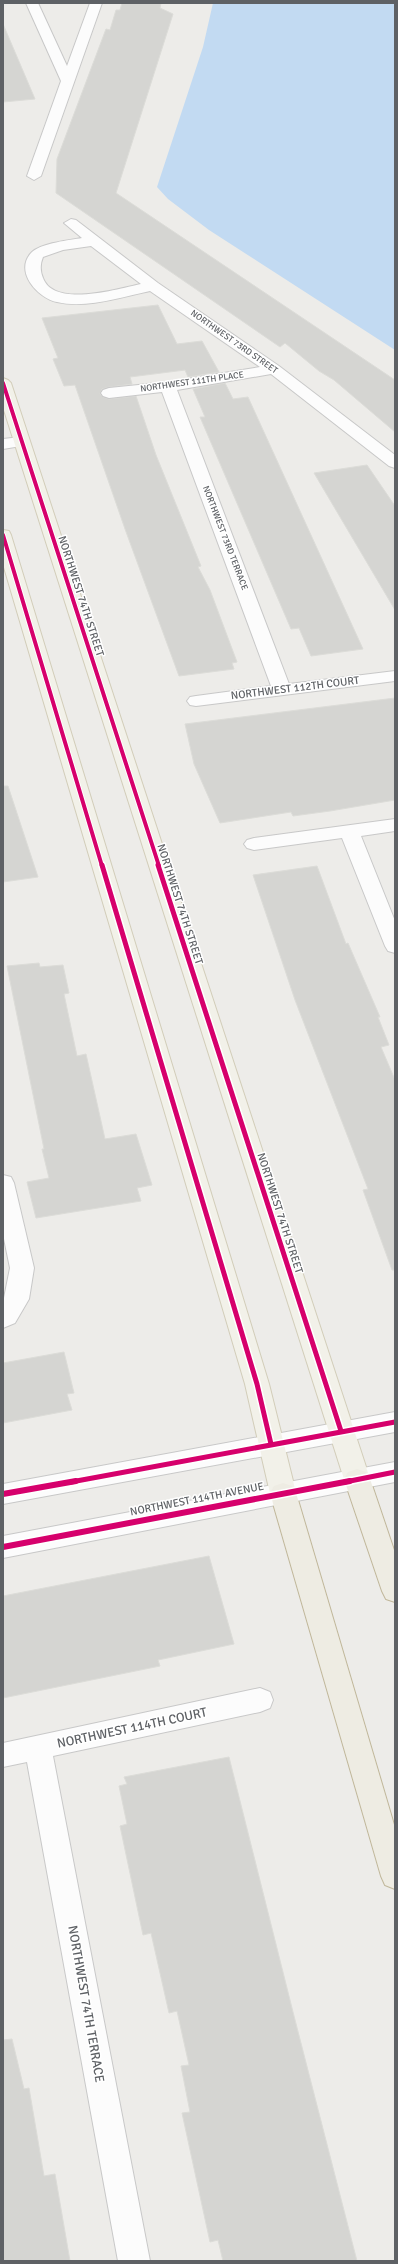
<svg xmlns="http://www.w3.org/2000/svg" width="398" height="2264" viewBox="0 0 398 2264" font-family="Signika,sans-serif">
<rect width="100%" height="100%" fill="#edece9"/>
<polygon fill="#c2daf2" points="213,3 395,3 395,350 209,230 168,199 157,187 203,47"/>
<g fill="#d5d5d2" stroke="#dcdcd8">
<polygon points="122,3 161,3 160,8 173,14 116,193 395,380 395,432 334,380 319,371 285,343 280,347 56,193 57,159 106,29 110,30 116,10 120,10"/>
<polygon points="3,24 35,99 3,102"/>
<polygon points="158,305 177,344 202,341 219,372 188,377 185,370 130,377 132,384 109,387 102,389 100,394 103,397 109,399 136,396 156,455 201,566 198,567 210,590 237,662 232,663 234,669 179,676 125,529 75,385 64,386 53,359 58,358 42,318"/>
<polygon points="225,383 233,399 248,397 363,649 311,656 299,628 291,629 200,417 205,417 193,389"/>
<polygon points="367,465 395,506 395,610 314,473"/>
<polygon points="395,698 395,800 330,811 293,816 291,812 220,823 194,764 185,724"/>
<polygon points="3,786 8,786 38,877 3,882"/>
<polygon points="317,866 346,944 348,943 380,1017 378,1017 389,1045 381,1047 395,1080 395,1270 392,1270 363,1190 368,1189 295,1000 253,875"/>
<polygon points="39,963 40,967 63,965 69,993 64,994 77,1056 86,1054 105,1139 136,1134 152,1185 137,1188 141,1201 36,1218 27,1182 49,1178 42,1149 44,1149 7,966"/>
<polygon points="64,1352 74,1393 67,1394 72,1410 3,1423 3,1363"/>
<polygon points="209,1556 234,1644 158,1660 160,1666 3,1698 3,1596"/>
<polygon points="229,1757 293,2012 357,2261 223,2261 218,2240 210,2242 182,2113 190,2112 181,2066 189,2065 177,2011 169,2013 151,1933 143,1935 120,1826 127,1824 119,1786 127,1784 124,1777"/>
<polygon points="12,2039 24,2089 29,2088 44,2176 55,2174 70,2261 3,2261 3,2040"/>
</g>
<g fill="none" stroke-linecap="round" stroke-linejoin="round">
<defs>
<g id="minor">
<polygon points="26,3 38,3 67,66 90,3 102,3 41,176 34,180 27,176 61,81"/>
<path d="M71 219 76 220 158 283 279 366 395 455V468L389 466 271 374 177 390 289 684 395 671V681L196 706 190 705 187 701 190 697 196 696 271 686 162 392 109 398 103 396 101 393 103 390 109 388 168 382 260 367 150 291C122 297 86 309 57 302 38 298 13 271 32 252 42 243 70 240 82 238L64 223ZM91 246 141 284C118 289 54 308 43 278 40 271 40 264 43 257L63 250Z"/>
<polygon points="395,819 395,831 361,836 395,921 395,953 388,951 385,946 342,838 254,850 247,848 244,844 247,840 254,838"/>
<polygon points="3,1175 11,1177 14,1183 34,1268 29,1299 15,1323 3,1328 3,1303 10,1268 3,1234"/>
<polygon points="260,1688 270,1692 273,1700 270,1708 260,1712 53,1756 150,2261 118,2261 27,1762 3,1767 3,1743"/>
</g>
<g id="tertiary">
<polygon points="21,437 27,439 29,442 27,445 3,449 3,439"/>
<polygon points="395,1412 395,1432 3,1504 3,1484"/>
<polygon points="395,1462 395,1482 3,1558 3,1536"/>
</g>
<g id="primary">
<polygon points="3,378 8,380 11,383 370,1479 366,1486 357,1489 348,1486 344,1479 3,407"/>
<polygon points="3,530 9,531 11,535 269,1384 296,1493 292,1500 283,1503 274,1500 270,1493 245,1384 3,564"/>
</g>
<g id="motorway">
<polygon points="357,1469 366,1472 370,1479 395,1553 395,1602 386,1599 382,1591 344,1479 348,1472"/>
<polygon points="283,1483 292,1486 296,1493 395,1828 395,1889 385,1885 381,1876 270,1493 274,1486"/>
</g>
</defs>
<use href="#minor" stroke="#c8c8c8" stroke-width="2"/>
<use href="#tertiary" stroke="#c8c8c8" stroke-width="2"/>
<use href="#primary" stroke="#d2cdb9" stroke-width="2"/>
<use href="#motorway" stroke="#c0b79a" stroke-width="2"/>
<use href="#minor" fill="#fcfcfc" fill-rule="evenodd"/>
<use href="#tertiary" fill="#fcfcfc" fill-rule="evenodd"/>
<use href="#primary" fill="#f2f1e9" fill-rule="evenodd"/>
<use href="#motorway" fill="#eeece3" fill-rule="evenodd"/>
<defs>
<g id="cycleway-far2">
<polyline points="3,383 159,866"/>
<polyline points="3,535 102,866"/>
</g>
<g id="cycleway-far1">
<polyline points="102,865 257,1384 271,1444"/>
<polyline points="158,865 341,1431"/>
<polyline points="71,1482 395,1422"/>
<polyline points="345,1482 395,1472"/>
</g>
<g id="cycleway">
<polyline points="3,1494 76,1481"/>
<polyline points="3,1547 350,1481"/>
</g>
</defs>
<use href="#cycleway-far2" stroke="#fff" stroke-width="6"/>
<use href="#cycleway-far1" stroke="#fff" stroke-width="8"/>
<use href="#cycleway" stroke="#fff" stroke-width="9"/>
<use href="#cycleway-far2" stroke="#d6006c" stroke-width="4"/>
<use href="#cycleway-far1" stroke="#d6006c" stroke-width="5"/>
<use href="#cycleway" stroke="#d6006c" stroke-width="6"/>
</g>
<g text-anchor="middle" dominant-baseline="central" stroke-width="3" stroke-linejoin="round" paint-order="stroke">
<g font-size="9" fill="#5e6165" stroke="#fff">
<text transform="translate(234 342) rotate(35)">NORTHWEST 73RD STREET</text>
<text transform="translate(192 382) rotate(-8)">NORTHWEST 111TH PLACE</text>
<text transform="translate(225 538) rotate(69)">NORTHWEST 73RD TERRACE</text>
</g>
<g font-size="11" fill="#5e6165" stroke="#fff">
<text transform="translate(81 596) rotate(72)">NORTHWEST 74TH STREET</text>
<text transform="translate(295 688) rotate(-7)">NORTHWEST 112TH COURT</text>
<text transform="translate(180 904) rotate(72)">NORTHWEST 74TH STREET</text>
<text transform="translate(280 1213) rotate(72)">NORTHWEST 74TH STREET</text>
<text transform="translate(197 1499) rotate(-11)">NORTHWEST 114TH AVENUE</text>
</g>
<g font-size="13" fill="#5e6165" stroke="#fff">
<text transform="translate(132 1728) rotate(-12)">NORTHWEST 114TH COURT</text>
<text transform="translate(86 2004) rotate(80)">NORTHWEST 74TH TERRACE</text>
</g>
</g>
<rect width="398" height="2264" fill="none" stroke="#5e6165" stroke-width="8"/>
</svg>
